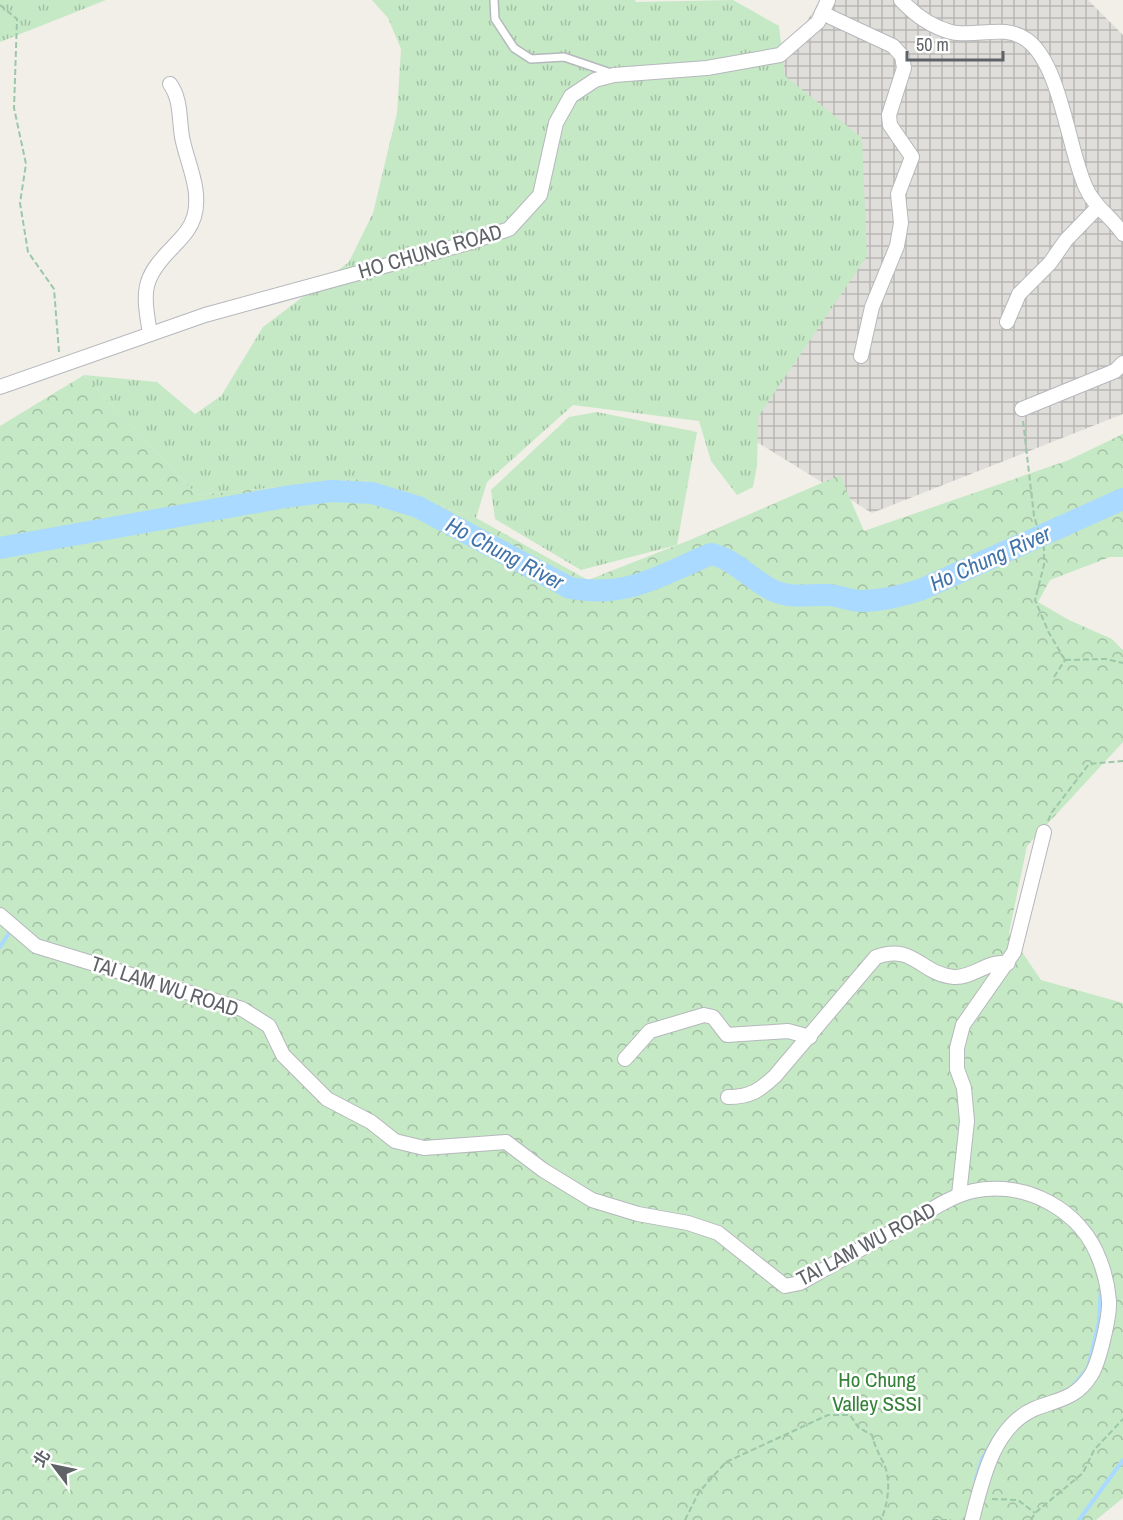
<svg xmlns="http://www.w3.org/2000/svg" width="1123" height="1520" viewBox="0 0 1123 1520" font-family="'Archivo Narrow','Noto Sans TC',sans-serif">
<defs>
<pattern id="industrial-grid" width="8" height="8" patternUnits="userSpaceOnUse" patternTransform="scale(1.5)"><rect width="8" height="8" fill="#e0deda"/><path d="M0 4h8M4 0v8" fill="none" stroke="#b9b8b5"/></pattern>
<pattern id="grass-tufts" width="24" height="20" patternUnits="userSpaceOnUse" patternTransform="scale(1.5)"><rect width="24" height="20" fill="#c5e8c5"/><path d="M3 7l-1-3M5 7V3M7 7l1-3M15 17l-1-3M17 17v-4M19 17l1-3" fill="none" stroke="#a3c0a4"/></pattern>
<pattern id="forest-crowns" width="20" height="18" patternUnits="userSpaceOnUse" patternTransform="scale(1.5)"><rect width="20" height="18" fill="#c5e8c5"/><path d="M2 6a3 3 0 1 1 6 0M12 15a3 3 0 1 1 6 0" fill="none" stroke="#a3c0a4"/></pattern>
</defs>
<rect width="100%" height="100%" fill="#f1efe8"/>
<polygon fill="url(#industrial-grid)" points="820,0 1088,0 1123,35 1123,414 872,513 546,312 710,179"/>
<g fill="url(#grass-tufts)">
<polygon points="0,0 106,0 0,42"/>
<polygon points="372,0 635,0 636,2 733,0 779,26 785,76 862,138 867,256 758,417 757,466 753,487 737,495 711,461 699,421 573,405 487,482 476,518 360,479 197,495 84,375 157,382 195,414 221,396 263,327 349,262 373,213 397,113 401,49 388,18"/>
<polygon points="597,412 697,432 677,545 581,570 495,519 491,490 569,417"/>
</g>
<polygon fill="url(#forest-crowns)" points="84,375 197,495 360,479 476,518 588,580 690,540 840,475 864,531 1069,460 1123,434 1123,557 1110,557 1050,580 1038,602 1069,620 1112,639 1123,650 1123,742 1027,846 1009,933 1041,980 1123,1003 1123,1498 1096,1520 0,1520 0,426"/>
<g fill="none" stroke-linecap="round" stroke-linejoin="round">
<g stroke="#aadaff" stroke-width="4">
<polyline points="0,947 11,930"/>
<polyline points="1072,1387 1088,1368 1099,1322 1101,1287"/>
<polyline points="976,1479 982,1459 998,1432"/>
<polyline points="1079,1520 1123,1460"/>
</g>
<path stroke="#aadaff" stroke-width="22" d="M0 548 285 497 331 491 372 493 418 507 570 588C629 598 658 576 711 554 735 559 751 580 774 591 792 599 810 594 829 595 840 596 850 601 861 601 882 601 900 596 920 590L1123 499"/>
<defs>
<polyline id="service" points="494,0 495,19 514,48 531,59 564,57 611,73"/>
<g id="minor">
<path d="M901 0C914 14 932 27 951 32 976 38 1004 23 1027 40 1061 65 1068 149 1086 188 1094 207 1112 217 1123 234"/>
<polyline points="822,13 893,46 902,56 904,68 889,115 890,125 912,157 898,194 901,223 897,246 872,307 861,356"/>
<polyline points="1007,322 1019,294 1050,263 1066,240 1098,207"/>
<path d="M150 334C143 291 141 279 173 247 181 238 190 230 194 217 202 190 187 163 182 137 179 118 181 99 170 84"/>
<polyline points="0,387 205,315 468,243 509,229 540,195 556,123 571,96 595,80 614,75 707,68 780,55 818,22 828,0"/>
<polyline points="1022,409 1115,371 1123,363"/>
<path d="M0 915 36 946 242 1009 269 1026 283 1055 327 1099 371 1122 395 1141 424 1148 506 1142 543 1170 592 1200 638 1214 688 1223 718 1233 785 1286 800 1283C837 1262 875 1241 912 1221 931 1210 951 1196 973 1191 1026 1180 1082 1210 1100 1261 1105 1274 1108 1287 1109 1301 1110 1316 1099 1363 1091 1375 1075 1400 1058 1399 1034 1409 993 1427 982 1481 972 1520"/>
<polyline points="625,1059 650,1031 704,1015 713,1017 727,1035 788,1031 810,1037"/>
<path d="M728 1097C750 1097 759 1091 775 1076L876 957C914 943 920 974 954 977 973 978 988 960 1008 963"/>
<polyline points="959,1195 967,1121 964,1088 957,1069 957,1048 963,1025 1014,952 1044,832"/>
</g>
</defs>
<use href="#service" stroke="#b5b8bc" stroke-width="10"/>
<use href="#minor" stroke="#b5b8bc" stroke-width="16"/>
<g stroke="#9cc7a9" stroke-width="2" stroke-dasharray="6 3" stroke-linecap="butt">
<polyline points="0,5 17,19 14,108 26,164 20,203 28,252 54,289 59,352"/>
<polyline points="1023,421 1034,516 1044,549 1044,565 1035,600 1049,633 1065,660"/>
<polyline points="1065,660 1106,659 1123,663"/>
<polyline points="1054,677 1065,660"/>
<polyline points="1048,821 1052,812 1089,764 1123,761"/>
<polyline points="992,1499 1018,1500 1035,1513"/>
<path d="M685 1520 699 1492 726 1462 828 1415H850L858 1427 872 1435C875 1447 878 1452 883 1462 892 1479 888 1504 881 1520"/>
<polyline points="932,1520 951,1520"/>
<polyline points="1031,1520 1035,1513 1083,1473 1094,1450 1123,1419"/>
</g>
<use href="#service" stroke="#fff" stroke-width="7"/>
<use href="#minor" stroke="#fff" stroke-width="14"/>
</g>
<g text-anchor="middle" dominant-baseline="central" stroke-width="5" stroke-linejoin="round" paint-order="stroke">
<g font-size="21" fill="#5f6368" stroke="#fff">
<text transform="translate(430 251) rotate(-16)">HO CHUNG ROAD</text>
<text transform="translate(165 986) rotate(18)">TAI LAM WU ROAD</text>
<text transform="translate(866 1244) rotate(-28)">TAI LAM WU ROAD</text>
</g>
<g font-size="21" fill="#348238" stroke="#fff">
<text x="877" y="1379">Ho Chung<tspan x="877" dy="24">Valley SSSI</tspan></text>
</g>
<g font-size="22" font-style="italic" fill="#4174aa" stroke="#fff">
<text transform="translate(505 553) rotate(28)">Ho Chung River</text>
<text transform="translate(990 558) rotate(-24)">Ho Chung River</text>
</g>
</g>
<g transform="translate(54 1466) rotate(302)" stroke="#ffffff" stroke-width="4.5" paint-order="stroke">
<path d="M0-4.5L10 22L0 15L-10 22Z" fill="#5f6368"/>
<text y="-9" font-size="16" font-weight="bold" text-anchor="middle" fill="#5f6368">北</text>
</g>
<path d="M907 51v9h96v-9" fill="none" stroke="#5f6368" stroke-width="3"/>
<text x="916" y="51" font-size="18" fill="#5f6368" stroke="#ffffff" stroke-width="4.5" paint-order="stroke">50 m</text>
</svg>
